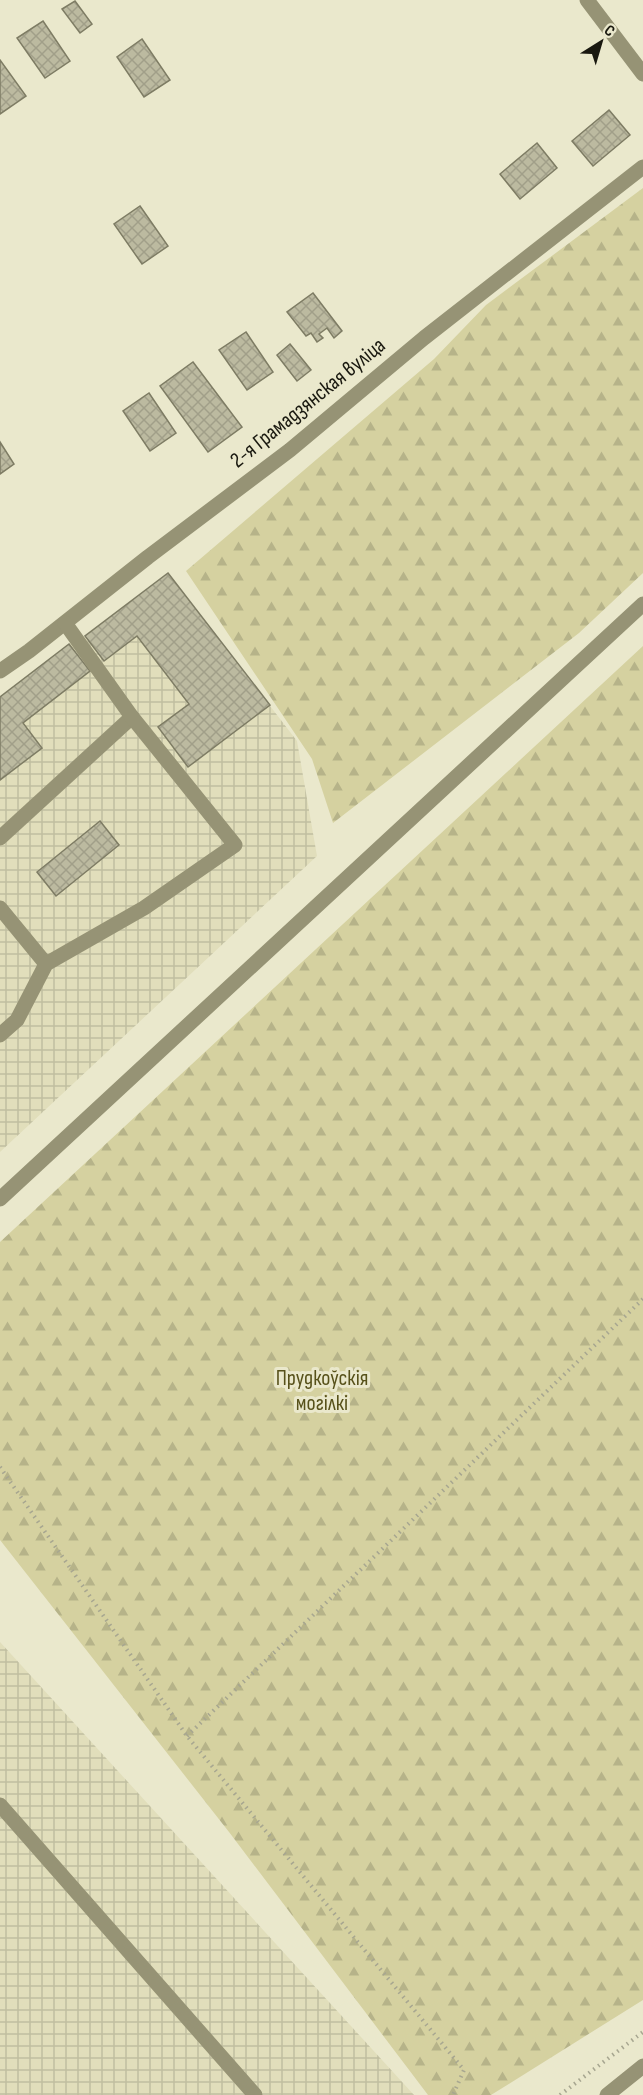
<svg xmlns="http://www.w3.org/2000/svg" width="643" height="2095" viewBox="0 0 643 2095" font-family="'Sofia Sans Condensed',sans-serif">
<defs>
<pattern id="industrial-grid" width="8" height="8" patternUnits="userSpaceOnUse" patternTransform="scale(1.5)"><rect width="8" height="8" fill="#e1debb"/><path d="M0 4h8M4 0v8" fill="none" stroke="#c0bea0"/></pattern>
<pattern id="forest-firs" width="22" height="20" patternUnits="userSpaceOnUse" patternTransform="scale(1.5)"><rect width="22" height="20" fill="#d5d1a0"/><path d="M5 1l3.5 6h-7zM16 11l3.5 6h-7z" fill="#b6b389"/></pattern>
<pattern id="building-cross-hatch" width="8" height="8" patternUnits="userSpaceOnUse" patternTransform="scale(1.5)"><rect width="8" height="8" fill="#bcbaa0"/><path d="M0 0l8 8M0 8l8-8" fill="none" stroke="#a19f89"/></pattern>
</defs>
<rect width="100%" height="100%" fill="#eae8cc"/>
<g fill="url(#industrial-grid)">
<polygon points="168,573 297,741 317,856 0,1152 0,697 69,644 85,636"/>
<polygon points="0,1642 414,2095 0,2095"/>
</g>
<g fill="url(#forest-firs)">
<polygon points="643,188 643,573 579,633 333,823 312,759 186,571 434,359 486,305"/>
<polygon points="643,646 643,2000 491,2095 428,2095 229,1832 0,1540 0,1242"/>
</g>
<g fill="url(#building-cross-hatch)" stroke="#7e7c64" stroke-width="1.5">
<polygon points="75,1 92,24 80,33 62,9"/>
<polygon points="43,21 70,61 45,78 17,38"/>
<polygon points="142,39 170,80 144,97 117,57"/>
<polygon points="0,60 26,96 0,114"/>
<polygon points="609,110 630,135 593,166 572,141"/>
<polygon points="537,143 557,168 520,199 500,174"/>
<polygon points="140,206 168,246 142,264 114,224"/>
<polygon points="313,293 342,331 334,338 327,328 319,334 323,338 317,342 311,333 306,336 287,312"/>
<polygon points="246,332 273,372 247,390 219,350"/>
<polygon points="290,344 311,370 297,381 277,355"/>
<polygon points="193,362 242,427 208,452 160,386"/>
<polygon points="149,393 176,433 150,451 123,411"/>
<polygon points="0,442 14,464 0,474"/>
<polygon points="168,573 270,705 188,767 158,727 189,704 137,636 104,661 85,636"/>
<polygon points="69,644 90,671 23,723 42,748 0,780 0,697"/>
<polygon points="100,821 119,845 56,896 37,872"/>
</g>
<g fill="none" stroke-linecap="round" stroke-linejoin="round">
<g stroke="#a7a690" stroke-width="4" stroke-dasharray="1.5 4.5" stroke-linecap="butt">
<polyline points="0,1467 187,1736 464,2070 453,2095"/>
<polyline points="187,1736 643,1299"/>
<polyline points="560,2095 643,2032"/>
</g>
<g stroke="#969375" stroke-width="15">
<polyline points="587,0 643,74"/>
<polyline points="0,671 29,651 148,557 290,450 424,338 643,167"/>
<polyline points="0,838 132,717"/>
<polyline points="0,908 46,964"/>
<polyline points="0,1035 17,1020 46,964 144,908 235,845 132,717 65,623"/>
<polyline points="0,1199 643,604"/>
<polyline points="0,1805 255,2095"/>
<polyline points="607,2095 643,2066"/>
</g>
</g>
<g text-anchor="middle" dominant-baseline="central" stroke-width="6" stroke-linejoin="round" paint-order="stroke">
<g font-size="22" fill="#19180f" stroke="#eae8cc">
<text transform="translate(308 403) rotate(-39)">2-я Грамадзянская вуліца</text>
</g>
<g font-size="22" fill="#57511a" stroke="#eae8cc">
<text x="322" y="1378">Прудкоўскія<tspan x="322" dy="25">могілкі</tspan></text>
</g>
</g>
<g transform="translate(601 42) rotate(37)" stroke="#eae8cc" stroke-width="4.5" paint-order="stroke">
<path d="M0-4.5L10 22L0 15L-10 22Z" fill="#19180f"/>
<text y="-9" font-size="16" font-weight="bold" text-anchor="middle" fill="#19180f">С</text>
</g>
</svg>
